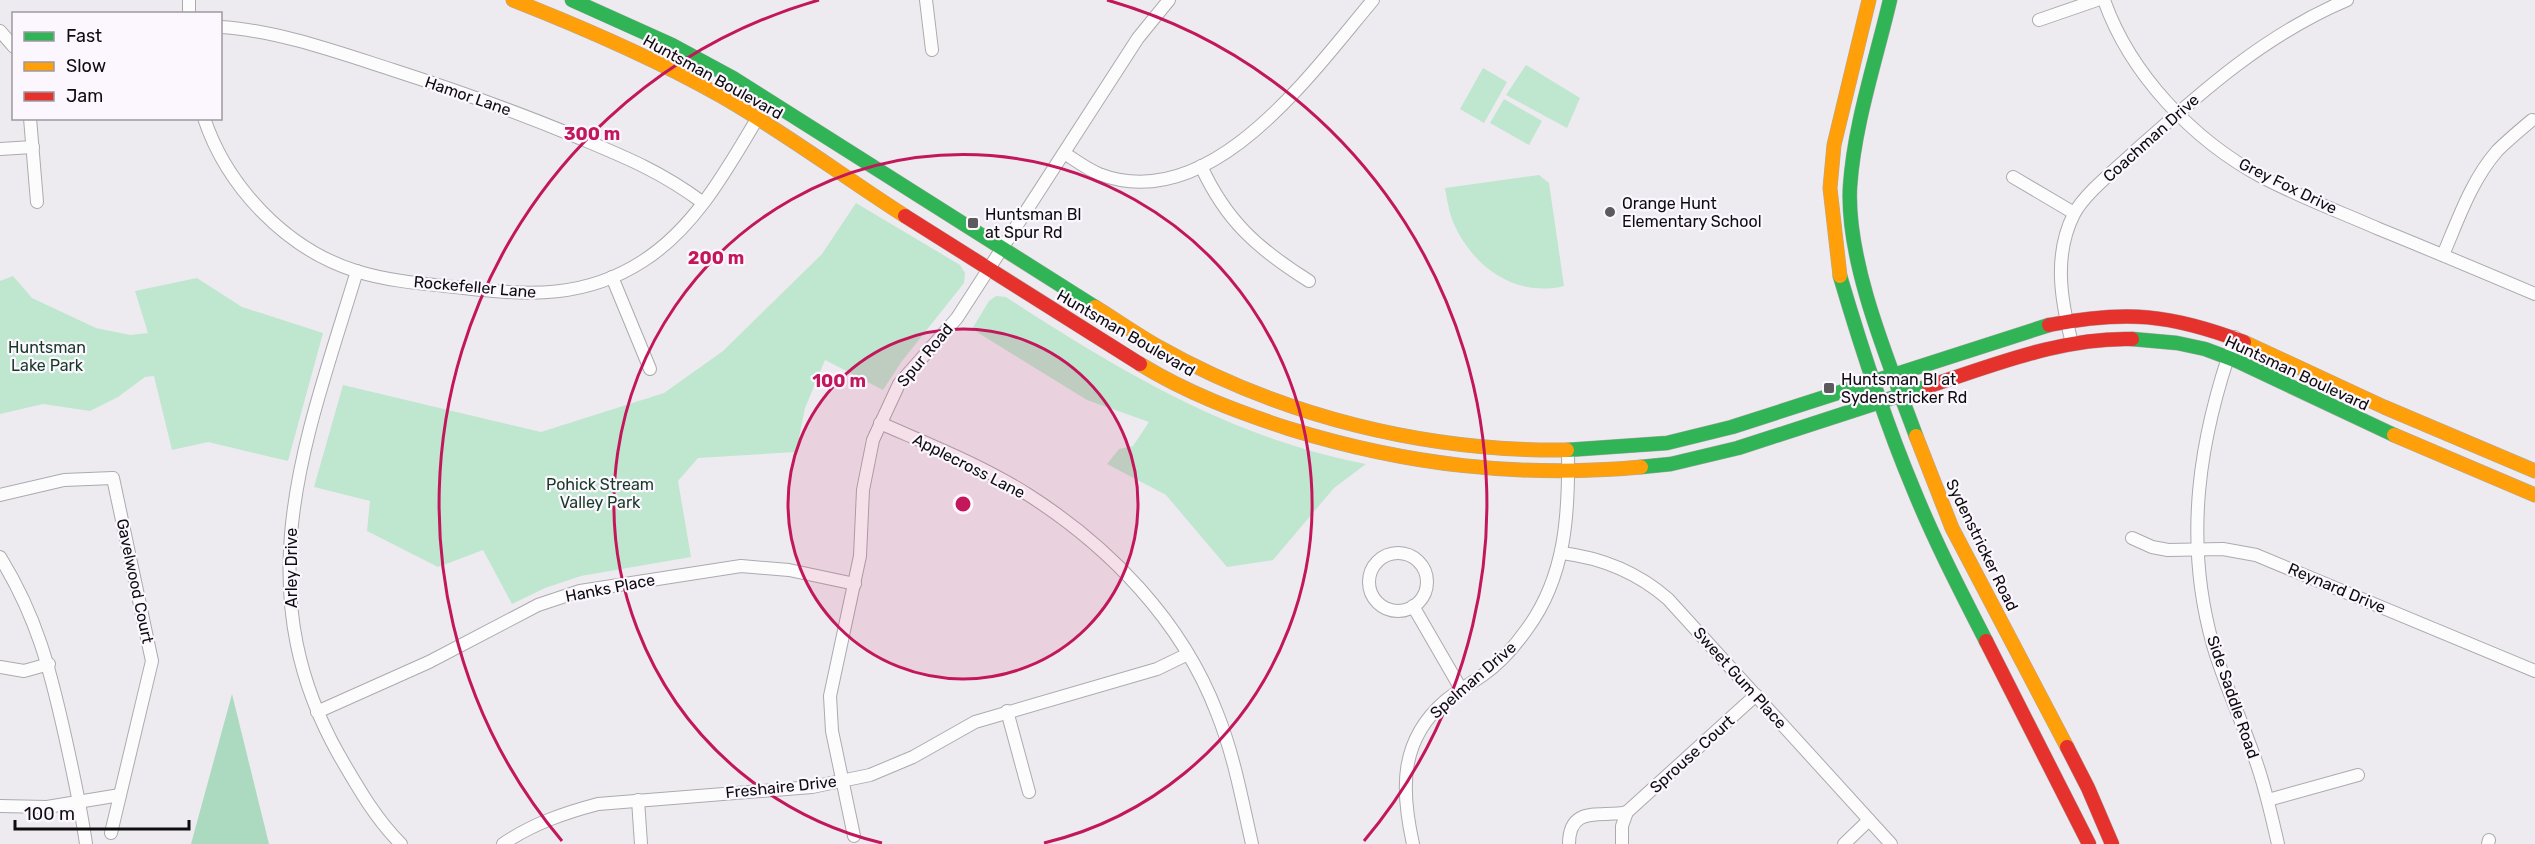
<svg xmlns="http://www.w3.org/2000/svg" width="2535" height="844" viewBox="0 0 2535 844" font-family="Rubik,sans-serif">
<rect width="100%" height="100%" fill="#eeebf0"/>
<g fill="#bfe6cf">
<polygon points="1526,65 1580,98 1567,128 1506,95"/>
<polygon points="1483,68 1507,82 1484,123 1460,109"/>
<polygon points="1504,99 1542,121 1529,145 1490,123"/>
<path d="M1539 175 1549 183 1564 286C1516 298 1473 267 1454 224 1449 213 1447 199 1445 188Z"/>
<polygon points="856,203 960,265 965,273 964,283 902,361 883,390 825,360 805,408 796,452 698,458 678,481 691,557 581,576 545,588 512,604 483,550 438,567 367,531 370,501 314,487 343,385 541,432 664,393 723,351 822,254"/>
<polygon points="13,276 32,298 96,328 130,335 148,333 135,291 197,278 242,307 323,333 288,461 208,442 172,450 154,376 145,377 118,397 90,411 43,404 0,414 0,281"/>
<path d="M996 296 1006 297C1118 370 1233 439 1366 464L1334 488 1273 560 1227 567 1166 495 1107 464 1119 449 1133 446 1149 422 1087 400 972 329 989 301Z"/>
</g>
<polygon fill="#acdac0" points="232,694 269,844 191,844"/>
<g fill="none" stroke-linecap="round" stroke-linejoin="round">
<defs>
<g id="street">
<polyline points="926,0 932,50"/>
<path d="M2104 0C2130 74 2193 140 2262 177 2300 197 2340 212 2379 229 2431 250 2483 272 2535 294"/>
<polyline points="189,14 189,0"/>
<polyline points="2039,20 2097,0"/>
<path d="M220 27C276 30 340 53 393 70 455 90 517 112 577 137 625 157 660 171 702 202"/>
<polyline points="0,31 14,47"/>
<polyline points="30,118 37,202"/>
<path d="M204 118C227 187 286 249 356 271 391 282 428 284 464 288 529 296 586 298 643 261 701 224 733 157 768 101"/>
<polyline points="0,149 33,147"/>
<path d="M1064 153C1075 160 1087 169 1099 174 1211 217 1312 72 1373 0"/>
<path d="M1201 166C1226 221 1258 249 1309 281"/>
<polyline points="2013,177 2074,213"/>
<path d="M2443 255C2458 220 2471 181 2497 151 2508 140 2520 130 2532 120"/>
<path d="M357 271C306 439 244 587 339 755 357 786 375 818 401 844"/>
<polyline points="612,277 650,369"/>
<path d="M2235 337C2199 438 2183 539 2213 645 2224 683 2241 719 2254 756 2265 785 2271 814 2278 844"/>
<path d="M2072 343C2061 301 2053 255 2074 214 2084 194 2117 168 2134 152 2200 93 2264 35 2347 0"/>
<path d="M880 423C930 445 981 465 1027 494 1109 546 1182 621 1217 713 1234 755 1242 800 1252 844"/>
<polyline points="0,495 64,480 113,478 152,661 111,833"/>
<polyline points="2132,538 2152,547 2168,550 2223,549 2256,555 2535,671"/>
<path d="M1562 553C1603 558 1637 572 1668 599L1891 844"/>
<circle cx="1398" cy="582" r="29"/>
<path d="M0 557C37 617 50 669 65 736 73 772 81 808 86 844"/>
<polyline points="1413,606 1461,689"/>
<polyline points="0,667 24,671 49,664"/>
<polyline points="1007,711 1029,792"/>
<polyline points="317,712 429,662 538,605 580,591 741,566 789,570 855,584"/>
<polyline points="638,800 641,844"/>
<polyline points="2268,800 2358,775"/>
<polyline points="0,806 47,807 120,795"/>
<polyline points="1627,812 1756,695"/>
<polyline points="854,836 832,731 830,696 860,556 863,490 873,440 899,384 957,318 1138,38 1169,0"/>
<path d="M503 844C532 824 564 813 598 804L812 787 870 775 913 757 975 722 1157 669 1188 654"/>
<path d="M1413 844C1401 790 1399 741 1445 701 1457 691 1470 684 1483 675 1500 663 1515 646 1527 629 1566 576 1569 513 1568 450"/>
<path d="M1569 844C1569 804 1602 818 1627 812L1622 826V844"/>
<polyline points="1844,844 1869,820"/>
<polyline points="2488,844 2489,840"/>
</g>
<g id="fast">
<polyline points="572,0 672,45 733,78 1095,307"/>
<path d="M1890 0C1876 60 1854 125 1850 187 1846 263 1890 365 1916 436"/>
<path d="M1840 276C1861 347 1884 419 1913 488 1934 540 1960 590 1986 641"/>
<polyline points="2132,339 2177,343 2205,349 2237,361 2394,435"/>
<polyline points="1567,450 1667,443 1732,427 2049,325"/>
<polyline points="1641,467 1671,464 1738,448 1929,386"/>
</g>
<g id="slow">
<path d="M513 0C584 28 654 58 721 96 784 132 844 177 905 216"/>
<polyline points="1840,276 1830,188 1834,145 1869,0"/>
<path d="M1095 307C1116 320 1136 334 1157 346 1281 416 1425 452 1567 450"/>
<polyline points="2244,342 2384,407 2535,471"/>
<path d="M1140 364C1187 393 1238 412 1290 429 1407 465 1519 478 1641 467"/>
<polyline points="2394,435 2535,495"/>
<polyline points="1916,436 1952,528 2067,747"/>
</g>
<g id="jam">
<polyline points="905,216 1140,364"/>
<path d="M2049 325C2126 310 2170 314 2244 342"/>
<path d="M1929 386C1995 365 2062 337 2132 339"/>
<polyline points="1986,641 2089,844"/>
<polyline points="2067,747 2088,788 2112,844"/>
</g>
</defs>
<use href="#street" stroke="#acaaad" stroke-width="14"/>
<use href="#fast" stroke="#acaaad" stroke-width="15"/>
<use href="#slow" stroke="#acaaad" stroke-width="15"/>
<use href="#jam" stroke="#acaaad" stroke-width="15"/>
<use href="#street" stroke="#fcfcfd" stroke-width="12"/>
<use href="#fast" stroke="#30b455" stroke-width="14"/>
<use href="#slow" stroke="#ff9f0a" stroke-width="14"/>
<use href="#jam" stroke="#e5322d" stroke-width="14"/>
</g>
<circle cx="963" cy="504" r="175" fill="#c2185b" fill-opacity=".12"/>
<g fill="none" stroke="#c2185b" stroke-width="3">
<circle cx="963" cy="504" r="175"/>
<path d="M882 843A349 349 0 1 1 1044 843"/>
<path d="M562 841A524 524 0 0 1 819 0M1107 0A524 524 0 0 1 1364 841"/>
</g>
<g fill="#5c5a5d" stroke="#fcf7ff" stroke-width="2">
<circle cx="1610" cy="212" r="6"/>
<rect x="967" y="217" width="12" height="12" rx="3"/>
<rect x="1823" y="382" width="12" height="12" rx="3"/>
</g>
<g text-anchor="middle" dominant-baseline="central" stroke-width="4.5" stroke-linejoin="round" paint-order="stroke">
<g font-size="16" fill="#0e0c0e" stroke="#fcf7ff">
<text transform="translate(713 77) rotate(29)">Huntsman Boulevard</text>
<text transform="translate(468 96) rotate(19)">Hamor Lane</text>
<text transform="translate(2151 138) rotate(-42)">Coachman Drive</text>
<text transform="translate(2288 186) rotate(26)">Grey Fox Drive</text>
<text transform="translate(475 287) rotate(5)">Rockefeller Lane</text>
<text transform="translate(1126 333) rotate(30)">Huntsman Boulevard</text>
<text transform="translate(925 355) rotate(-50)">Spur Road</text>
<text transform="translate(2297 373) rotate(25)">Huntsman Boulevard</text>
<text transform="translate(969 466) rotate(27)">Applecross Lane</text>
<text transform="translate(1982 545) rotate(64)">Sydenstricker Road</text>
<text transform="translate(291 568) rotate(-90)">Arley Drive</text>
<text transform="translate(135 581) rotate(78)">Gavelwood Court</text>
<text transform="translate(610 588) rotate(-11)">Hanks Place</text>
<text transform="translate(2337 588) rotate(23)">Reynard Drive</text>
<text transform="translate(1740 678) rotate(48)">Sweet Gum Place</text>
<text transform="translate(1473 680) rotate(-41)">Spelman Drive</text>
<text transform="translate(2233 697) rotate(71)">Side Saddle Road</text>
<text transform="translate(1692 754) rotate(-42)">Sprouse Court</text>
<text transform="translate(781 787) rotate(-6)">Freshaire Drive</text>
</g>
<g font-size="16" fill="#0e0c0e" stroke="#fcf7ff" text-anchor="start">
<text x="1622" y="203">Orange Hunt<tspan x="1622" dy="18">Elementary School</tspan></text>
<text x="985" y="214">Huntsman Bl<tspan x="985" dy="18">at Spur Rd</tspan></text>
<text x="1841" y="379">Huntsman Bl at<tspan x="1841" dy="18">Sydenstricker Rd</tspan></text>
</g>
<g font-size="16" fill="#153a25" stroke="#fcf7ff">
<text x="47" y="347">Huntsman<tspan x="47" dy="18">Lake Park</tspan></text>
<text x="600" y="484">Pohick Stream<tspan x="600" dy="18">Valley Park</tspan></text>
</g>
</g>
<circle cx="963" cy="504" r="9" fill="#c2185b" stroke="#fcf7ff" stroke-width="3"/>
<g font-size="18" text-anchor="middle" font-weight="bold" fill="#c2185b" stroke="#fcf7ff" stroke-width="4.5" stroke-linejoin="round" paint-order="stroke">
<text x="592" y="140">300 m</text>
<text x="716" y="264">200 m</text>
<text x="839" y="387">100 m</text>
</g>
<rect x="12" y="12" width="210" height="108" fill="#fcf7ff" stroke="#9d999f" stroke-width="1.5"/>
<rect x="24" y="32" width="30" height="9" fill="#30b455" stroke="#9d999f" stroke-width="1.5"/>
<text x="66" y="42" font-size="18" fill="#0e0c0e">Fast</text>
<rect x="24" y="62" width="30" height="9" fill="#ff9f0a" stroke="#9d999f" stroke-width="1.5"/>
<text x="66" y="72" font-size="18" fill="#0e0c0e">Slow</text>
<rect x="24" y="92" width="30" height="9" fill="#e5322d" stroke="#9d999f" stroke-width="1.5"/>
<text x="66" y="102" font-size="18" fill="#0e0c0e">Jam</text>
<path d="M15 820v9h174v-9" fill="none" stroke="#0e0c0e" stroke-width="3"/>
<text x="24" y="820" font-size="18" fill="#0e0c0e" stroke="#fcf7ff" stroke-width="4.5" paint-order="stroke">100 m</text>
</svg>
